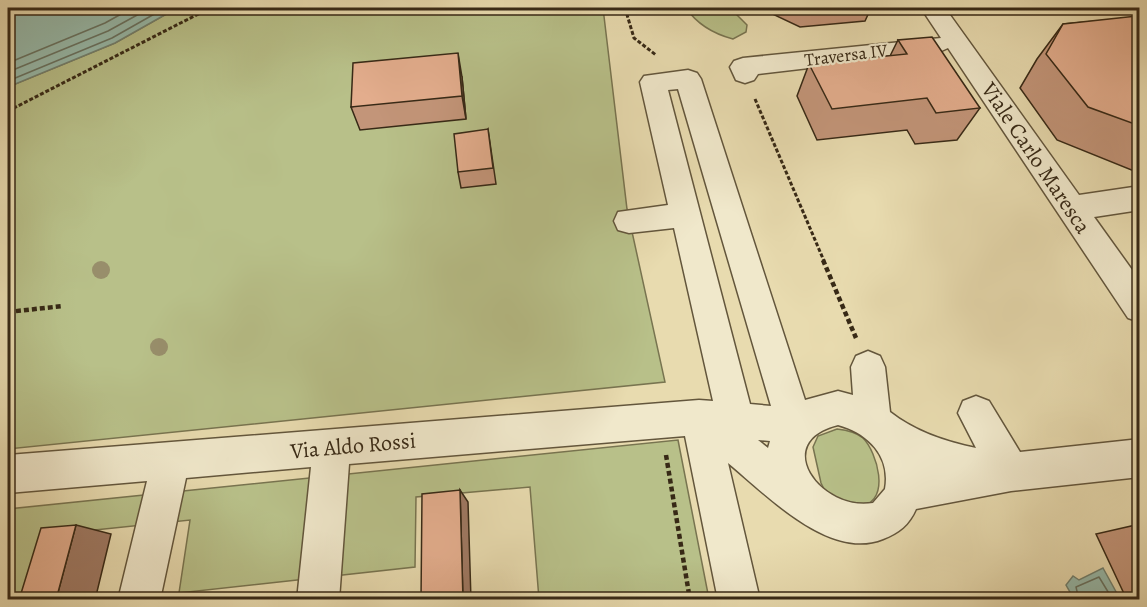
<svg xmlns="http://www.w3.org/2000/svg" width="1147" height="607" viewBox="0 0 1147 607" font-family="Alegreya,serif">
<rect width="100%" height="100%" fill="#e8dbaf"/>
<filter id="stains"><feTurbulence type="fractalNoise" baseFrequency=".00333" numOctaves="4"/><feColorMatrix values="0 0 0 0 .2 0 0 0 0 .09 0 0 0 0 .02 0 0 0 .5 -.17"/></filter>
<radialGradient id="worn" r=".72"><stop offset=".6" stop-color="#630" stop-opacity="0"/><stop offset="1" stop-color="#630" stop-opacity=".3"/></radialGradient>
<g fill="#b8c089" stroke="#787450" stroke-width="1.5">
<polygon points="177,8 603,8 627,209 665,382 8,449 8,87 115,43"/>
<path d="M686 8H730L747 25 746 32 733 39C714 34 697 24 686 8Z"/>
<path d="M837 429C846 430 856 432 863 438 877 452 891 500 862 506 851 508 837 499 827 495L821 483 813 447 818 436Z"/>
<polygon points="678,440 709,599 539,599 530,487 416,497 415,567 179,593 190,520 47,535 28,599 8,599 8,509"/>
</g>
<g fill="#97bbac" stroke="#718170" stroke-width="1.5">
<polygon points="8,8 177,8 115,43 8,87"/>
<polygon points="1103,568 1120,599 1074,599 1066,585 1073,576 1079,580"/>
</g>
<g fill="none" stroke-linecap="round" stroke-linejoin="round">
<g stroke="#677261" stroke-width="1.5">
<polyline points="8,63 105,23 132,8"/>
<polyline points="8,72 108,31 150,8"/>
<polyline points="8,81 112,38 165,8"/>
<polyline points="1079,600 1076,587 1099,577 1113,600"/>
</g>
<defs>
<g id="minor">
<polygon points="921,8 945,8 1079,195 1140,186 1140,210 1094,217 1140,281 1140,322 1128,318 948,48 937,53 758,74 754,80 745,83 736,80 730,67 734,61 743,58 941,38"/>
<path d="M688 70 697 73 701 79 805 400 838 391 853 395 851 367 856 356 868 351 880 356 885 367 890 412C914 431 946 442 976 448L958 413 963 401 976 396 989 401 1020 452 1140 439V477L1011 491 916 509C909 525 899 533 883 539 829 561 766 494 728 463L760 600H718L685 436 349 464 339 600H297L311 467 186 478 160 600H118L147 481 8 493V455L699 400 713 401 674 228 629 233 618 230 614 221 618 212 668 205 640 82 644 76ZM678 89 771 406 750 404 668 90ZM838 425C868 433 891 456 885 489L873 503C821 512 769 442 838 425ZM758 440 770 441 768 448Z"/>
</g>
</defs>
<use href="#minor" stroke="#63563c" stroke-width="3"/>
<g stroke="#372916" stroke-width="3" stroke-dasharray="4 2" stroke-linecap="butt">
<polyline points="625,8 634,38 656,55"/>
<polyline points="755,99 824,261"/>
<polyline points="8,111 210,8"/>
</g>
<g stroke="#372916" stroke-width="4.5" stroke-dasharray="5 3" stroke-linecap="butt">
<polyline points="823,260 856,338"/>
<polyline points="8,312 63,306"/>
<polyline points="666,455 690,600"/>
</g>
<use href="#minor" fill="#f0e8cb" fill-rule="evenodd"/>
</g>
<g fill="#988e6b">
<circle cx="101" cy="270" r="9"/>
<circle cx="159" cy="347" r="9"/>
</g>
<g fill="#c39579" stroke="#372916" stroke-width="1.5">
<polygon points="764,8 871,8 865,21 800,27 766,11"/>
<polygon points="1140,17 1140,170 1134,171 1057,140 1020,88 1037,59 1063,24"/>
<polygon points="898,40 980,108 957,140 915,144 907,130 817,140 797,96 809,64 890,56"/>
<polygon points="462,77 466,119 360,130 351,107"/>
<polygon points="488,129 496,184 461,188 458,172"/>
<polygon points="1140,524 1140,600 1127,600 1096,534"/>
</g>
<g fill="#9f7963" stroke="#372916" stroke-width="1.5">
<polygon points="458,53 462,77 466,119 462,96"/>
<polygon points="460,490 468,502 471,600 463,600"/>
<polygon points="76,525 111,534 95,600 56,600"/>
</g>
<g fill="#e3ad8d" stroke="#372916" stroke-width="1.5">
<polygon points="1137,16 1140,17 1140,126 1088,107 1046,54 1063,24"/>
<polygon points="932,37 980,108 936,113 927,98 832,109 809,64 907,54 898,40"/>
<polygon points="458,53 462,96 351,107 353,63"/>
<polygon points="488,129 493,168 458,172 454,134"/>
<polygon points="460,490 463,600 421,600 422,494"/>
<polygon points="1140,524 1140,533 1135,525"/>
<polygon points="76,525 56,600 19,600 41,528"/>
</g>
<g text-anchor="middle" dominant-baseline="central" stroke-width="4.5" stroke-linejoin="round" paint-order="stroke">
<g font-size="18" fill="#372916" stroke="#f0e8cb">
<text transform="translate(846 55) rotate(-7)">Traversa IV</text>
</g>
<g font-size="22" fill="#372916" stroke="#f0e8cb">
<text transform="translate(1036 158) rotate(56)">Viale Carlo Maresca</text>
<text transform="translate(353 446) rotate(-5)">Via Aldo Rossi</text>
</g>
</g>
<rect width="1147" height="607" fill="none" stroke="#e8dbaf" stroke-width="30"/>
<rect x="9" y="9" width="1129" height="589" fill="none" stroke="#372916" stroke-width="3"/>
<rect x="15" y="15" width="1117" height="577" fill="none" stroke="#372916" stroke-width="1.5"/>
<rect width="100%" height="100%" filter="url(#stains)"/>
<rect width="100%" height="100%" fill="url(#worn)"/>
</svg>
